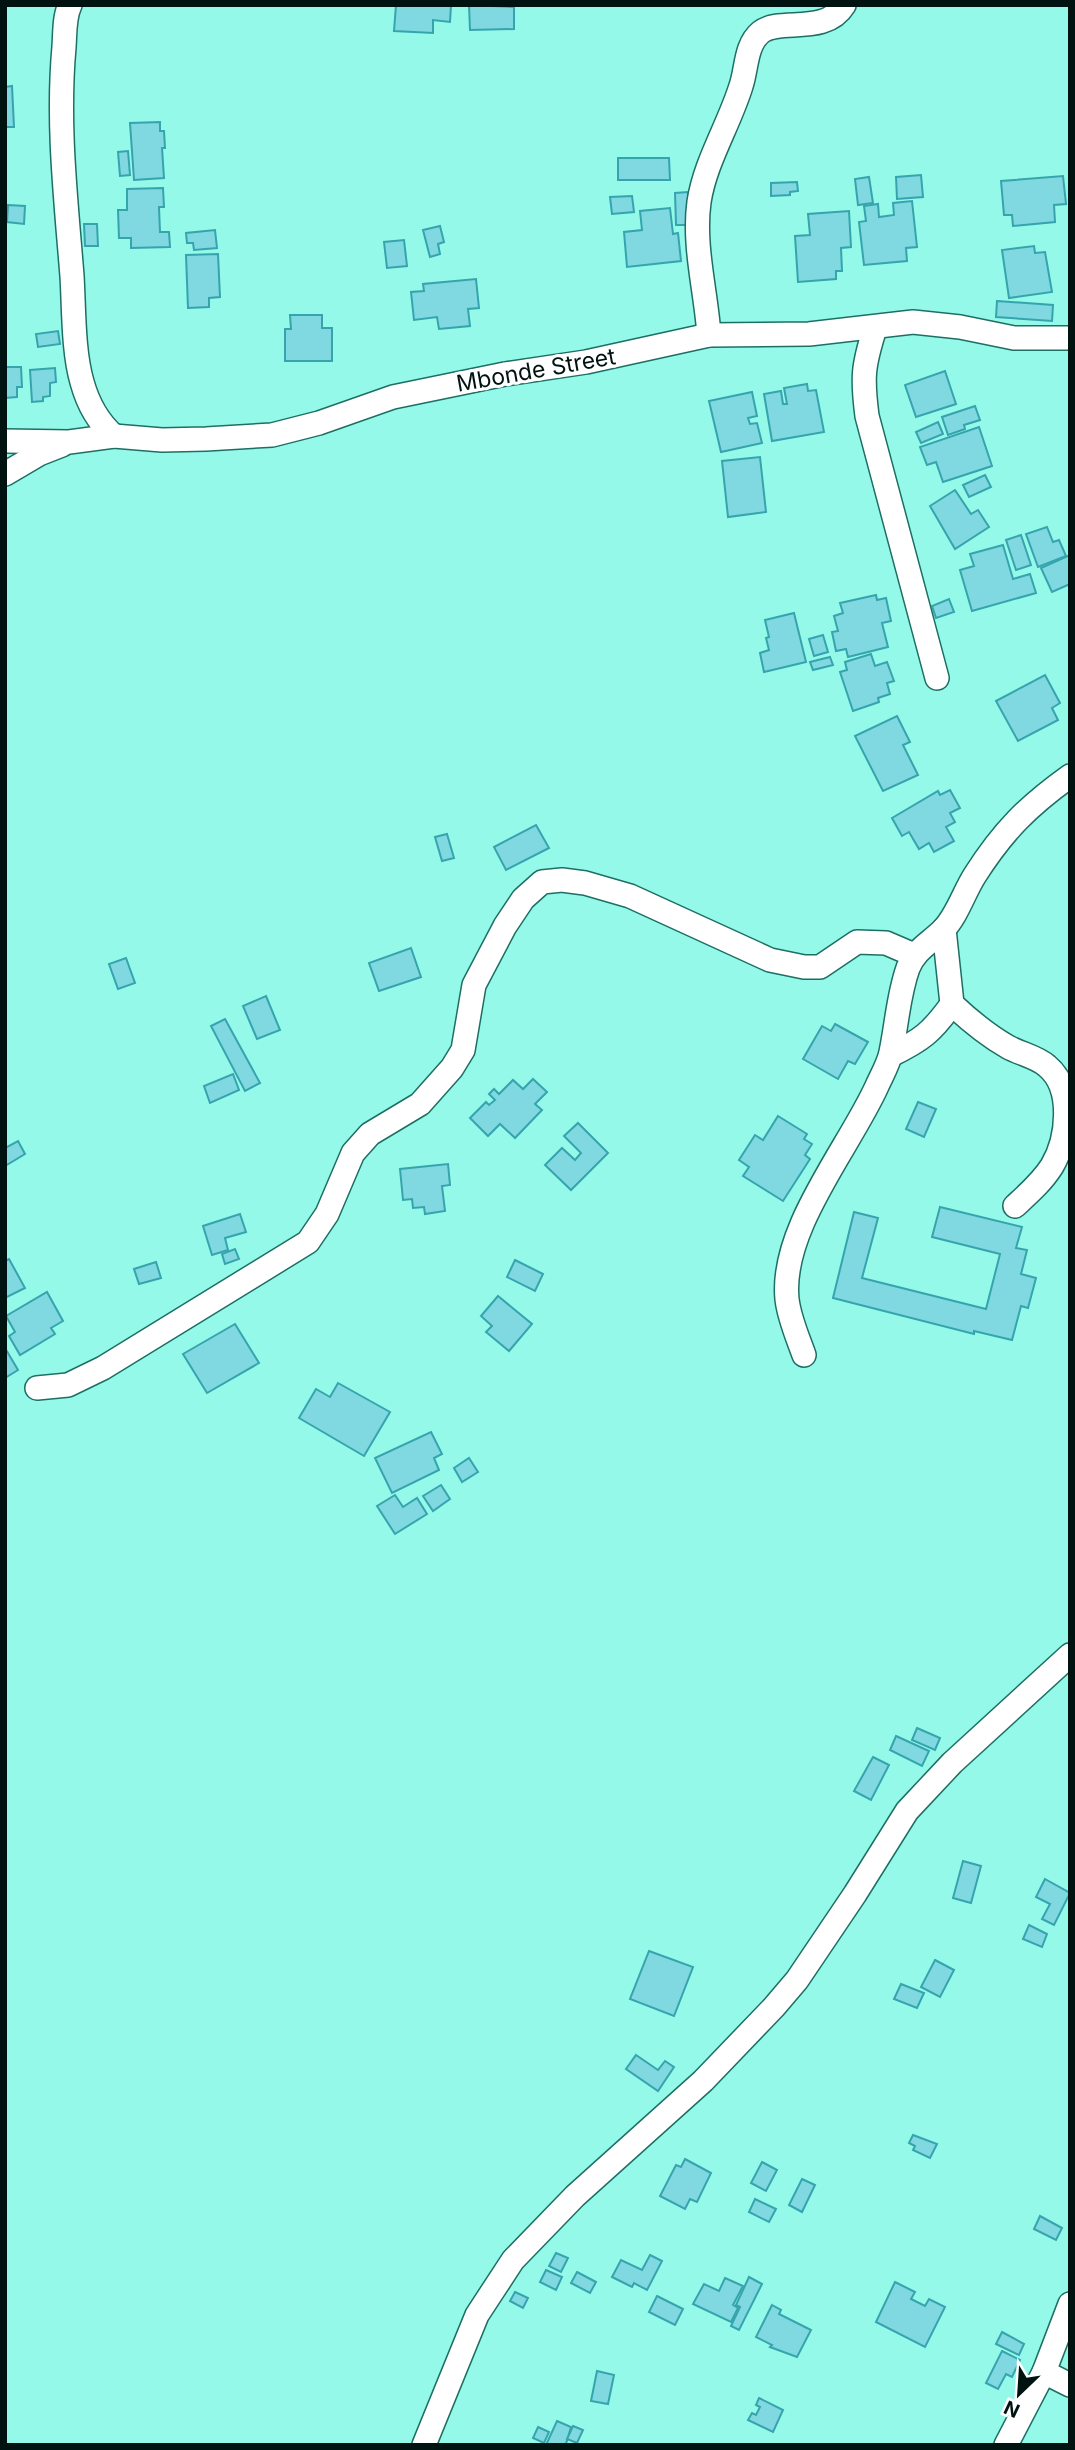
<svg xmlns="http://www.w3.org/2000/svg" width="1075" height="2450" viewBox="0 0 1075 2450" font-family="Inter,sans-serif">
<rect width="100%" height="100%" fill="#95f9e9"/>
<g fill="#80d9e1" stroke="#36a4ad" stroke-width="2">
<polygon points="396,5 451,5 450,22 433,20 433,33 394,31"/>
<polygon points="469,5 514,7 514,29 470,30"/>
<polygon points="12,86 14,127 5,127 5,87"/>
<polygon points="160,122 160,131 164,131 165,148 162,148 164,178 134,180 130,123"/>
<polygon points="128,151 130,175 120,176 118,152"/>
<polygon points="618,158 669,158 670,180 618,180"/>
<polygon points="921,175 923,197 897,199 896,177"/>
<polygon points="1063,176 1066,204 1054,205 1055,222 1013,226 1012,215 1004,215 1001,181"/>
<polygon points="869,177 873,203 858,205 855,179"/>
<polygon points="797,182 798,191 790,192 790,195 771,196 771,183"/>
<polygon points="163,188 164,207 159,207 160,232 169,232 170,247 131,248 131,238 119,238 118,210 127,210 127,189"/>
<polygon points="688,192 688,225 676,225 675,193"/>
<polygon points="632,196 634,212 612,214 610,197"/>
<polygon points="912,201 917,247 906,248 907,261 864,265 859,222 866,221 864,206 878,204 879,217 894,215 893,203"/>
<polygon points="8,205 25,206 24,224 7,222"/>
<polygon points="670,208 673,234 678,233 681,261 627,267 624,232 642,230 640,211"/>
<polygon points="849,211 851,247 841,248 842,271 836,271 836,279 798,282 795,236 810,235 808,214"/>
<polygon points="84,224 97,224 98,246 85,246"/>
<polygon points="440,226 444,242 438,244 440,254 430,257 423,230"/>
<polygon points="215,230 217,248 194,250 193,243 187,243 186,233"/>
<polygon points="404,240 407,266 387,268 384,242"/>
<polygon points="1034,246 1035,253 1045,252 1052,292 1009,298 1002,250"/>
<polygon points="218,254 220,297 209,298 209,307 188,308 186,255"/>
<polygon points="476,279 479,308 468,309 470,326 439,329 437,317 414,320 411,292 424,291 423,284"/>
<polygon points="997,301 1053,305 1052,321 996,317"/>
<polygon points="290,315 322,315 322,328 332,328 332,361 285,361 285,329 291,329"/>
<polygon points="58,331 60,344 38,347 36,334"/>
<polygon points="5,361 6,367 21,367 22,387 17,387 17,397 5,398"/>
<polygon points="55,368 56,382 50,383 50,396 43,397 43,401 32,402 30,370"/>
<polygon points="945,371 956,404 916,417 905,385"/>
<polygon points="807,384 808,391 816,390 824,432 772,441 764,394 781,391 783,404 787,404 784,388"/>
<polygon points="752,392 757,416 748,418 750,424 757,423 762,443 721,452 709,401"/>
<polygon points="975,406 980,420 964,425 965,429 948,435 942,417"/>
<polygon points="938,422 943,434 921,443 916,432"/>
<polygon points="979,427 992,466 943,482 936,462 927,465 920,447"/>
<polygon points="760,457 766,512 728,517 722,461"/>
<polygon points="985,475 991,487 969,497 963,485"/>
<polygon points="955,490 971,514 978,510 989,527 955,549 930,506"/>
<polygon points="1047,527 1053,542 1059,540 1066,556 1038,567 1026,534"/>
<polygon points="1021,535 1031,565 1016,570 1006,540"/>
<polygon points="1003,545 1013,579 1030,574 1036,593 972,611 960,570 974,566 970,554"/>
<polygon points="1070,555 1070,584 1052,592 1041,568"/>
<polygon points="876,595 877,600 886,598 891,621 882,623 888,647 848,657 846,649 836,651 832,632 838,631 834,616 843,613 840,603"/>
<polygon points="949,599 954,612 936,618 932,606"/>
<polygon points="794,613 806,662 764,672 760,653 769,650 766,638 769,637 765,620"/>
<polygon points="823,635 828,652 814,656 809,639"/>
<polygon points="871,654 875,666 887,662 894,681 887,683 890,694 878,698 879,702 853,711 840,672 847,670 845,662"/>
<polygon points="830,657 833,665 813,670 810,662"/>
<polygon points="1045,675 1060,703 1052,708 1058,720 1018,741 996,701"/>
<polygon points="897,716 910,742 903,745 918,775 883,791 855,736"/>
<polygon points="950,790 960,808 950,813 955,822 946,827 954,841 934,852 929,843 919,849 909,832 902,836 892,818 938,791 940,795"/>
<polygon points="536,825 549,848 506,870 494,847"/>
<polygon points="447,834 454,858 442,861 435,837"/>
<polygon points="411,948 421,977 379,991 369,963"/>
<polygon points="126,958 135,983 118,989 109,964"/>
<polygon points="266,996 280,1030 257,1039 243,1006"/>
<polygon points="225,1019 260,1083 245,1091 211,1026"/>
<polygon points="835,1024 868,1042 855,1064 848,1061 838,1079 803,1059 822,1026 831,1031"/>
<polygon points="233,1074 239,1090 210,1103 204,1086"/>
<polygon points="533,1079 547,1092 535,1104 542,1110 515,1138 500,1124 488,1136 470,1118 486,1102 489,1105 495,1100 489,1094 494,1089 499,1094 513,1080 523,1089"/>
<polygon points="918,1102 936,1109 924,1137 906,1129"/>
<polygon points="778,1116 807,1134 804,1139 812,1144 805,1155 810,1159 783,1201 743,1176 749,1167 739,1160 755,1135 763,1140"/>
<polygon points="578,1123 608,1153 571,1190 545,1165 562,1148 575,1160 581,1153 564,1136"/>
<polygon points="18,1141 25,1154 5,1166 5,1148"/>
<polygon points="448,1164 450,1185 442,1186 445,1211 425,1214 424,1207 413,1208 412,1199 403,1200 400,1169"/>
<polygon points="940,1207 1022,1227 1016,1248 1027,1250 1021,1274 1036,1278 1028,1308 1021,1306 1012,1340 974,1331 974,1334 833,1298 854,1212 878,1218 862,1278 986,1309 1000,1254 932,1237"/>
<polygon points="240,1214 246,1232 225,1238 228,1250 212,1255 203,1226"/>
<polygon points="235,1249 239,1259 225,1264 222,1254"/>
<polygon points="9,1259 25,1288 5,1298 5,1261"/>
<polygon points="515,1260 543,1274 535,1291 507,1277"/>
<polygon points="156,1262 161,1278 139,1284 134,1269"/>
<polygon points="47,1292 63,1321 51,1328 55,1334 20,1355 9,1336 15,1332 6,1316"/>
<polygon points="498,1296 532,1324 509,1351 486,1332 492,1326 481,1316"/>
<polygon points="235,1324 259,1363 207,1393 183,1354"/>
<polygon points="5,1348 18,1370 5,1378"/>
<polygon points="338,1383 390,1412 364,1456 299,1418 316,1389 330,1397"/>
<polygon points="431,1432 442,1454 434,1458 439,1470 392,1493 375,1458"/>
<polygon points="469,1458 478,1472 462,1482 454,1468"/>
<polygon points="441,1485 450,1499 433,1511 423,1496"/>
<polygon points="395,1495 403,1507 417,1498 427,1514 395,1534 377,1506"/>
<polygon points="917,1728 940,1738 935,1750 912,1740"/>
<polygon points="896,1736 929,1751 922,1766 890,1750"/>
<polygon points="873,1757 889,1765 871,1800 854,1791"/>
<polygon points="963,1861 981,1866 971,1903 953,1898"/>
<polygon points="1045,1879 1070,1893 1054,1925 1042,1919 1050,1904 1036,1897"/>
<polygon points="1029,1925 1047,1934 1042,1947 1023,1939"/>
<polygon points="649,1951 693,1967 674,2016 630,1999"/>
<polygon points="935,1960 954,1970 940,1997 921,1987"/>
<polygon points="901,1984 924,1993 917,2008 894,1999"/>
<polygon points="636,2055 658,2070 665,2061 674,2067 658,2091 626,2069"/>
<polygon points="913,2135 937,2144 930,2158 913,2150 915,2146 909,2143"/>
<polygon points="685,2159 711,2173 697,2202 690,2199 685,2209 660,2196 676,2165 681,2167"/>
<polygon points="762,2162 777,2170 766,2191 751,2183"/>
<polygon points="802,2179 815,2185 802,2212 789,2205"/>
<polygon points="755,2199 776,2209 769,2222 749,2212"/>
<polygon points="1040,2216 1062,2228 1056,2240 1034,2229"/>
<polygon points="556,2253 568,2258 561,2272 549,2266"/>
<polygon points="650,2255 662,2261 647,2290 634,2283 632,2287 612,2277 621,2260 642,2270"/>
<polygon points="546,2270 562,2277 556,2290 540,2282"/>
<polygon points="577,2272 596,2282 590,2293 571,2283"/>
<polygon points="749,2277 762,2284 739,2330 731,2326 740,2307 736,2305"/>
<polygon points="725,2278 743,2286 733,2305 738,2308 731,2322 693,2304 704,2284 719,2291"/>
<polygon points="895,2282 915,2292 911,2299 925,2306 929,2299 945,2307 925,2347 876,2322"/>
<polygon points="515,2292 528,2298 523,2308 510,2301"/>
<polygon points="657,2296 683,2309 675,2325 649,2312"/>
<polygon points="772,2305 781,2310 779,2314 811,2330 797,2357 770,2347 772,2345 756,2337"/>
<polygon points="1002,2332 1024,2344 1019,2355 996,2344"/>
<polygon points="1002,2351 1020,2360 1012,2377 1006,2374 998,2389 986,2383"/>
<polygon points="597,2371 614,2375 608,2404 591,2401"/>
<polygon points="759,2398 783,2410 773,2432 748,2420 752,2413 756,2415 760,2407 756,2405"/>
<polygon points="557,2421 571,2427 567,2441 565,2445 546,2445"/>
<polygon points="573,2426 583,2430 577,2443 567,2439"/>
<polygon points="538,2427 549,2432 544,2443 533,2438"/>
</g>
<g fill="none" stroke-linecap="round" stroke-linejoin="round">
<defs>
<g id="minor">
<path d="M70 5C64 17 65 34 64 47 57 124 66 200 72 276 74 309 73 351 82 382 88 404 97 421 114 436"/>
<path d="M875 328C863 366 862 377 867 416L937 678"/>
<path d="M709 335C706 291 693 246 699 202 705 162 729 125 741 86 747 69 745 45 761 32 780 17 825 36 844 5"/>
<polyline points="5,441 69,442 114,436 162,440 206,439 272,435 319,423 393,397 505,374 586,362 709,335 809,334 913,322 960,327 1014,338 1070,338"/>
<polyline points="5,474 39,454 62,445"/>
<path d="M944 929 952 1004C970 1021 987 1035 1008 1047 1021 1054 1037 1057 1047 1066 1074 1088 1068 1139 1052 1166 1042 1182 1028 1194 1015 1206"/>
<path d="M891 1055C922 1040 932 1032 952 1004"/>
<path d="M804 1355C798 1338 789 1318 787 1299 780 1229 849 1148 877 1086 882 1075 889 1063 891 1052 897 1024 898 996 908 968 915 950 930 943 943 930 957 916 964 892 975 875 1003 831 1028 806 1070 776"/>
<polyline points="37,1388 68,1385 103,1368 308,1242 327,1214 353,1153 370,1134 420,1104 452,1068 463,1050 474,985 505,926 523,899 542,882 562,880 585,883 630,896 770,960 804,967 820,967 857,942 886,943 914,955"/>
<polyline points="1044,2372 1070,2385"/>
<polyline points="424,2445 477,2315 513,2260 575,2196 703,2081 774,2007 797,1980 855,1894 907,1811 952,1763 1070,1655"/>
<polyline points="1006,2445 1044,2372 1070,2304"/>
</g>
</defs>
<use href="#minor" stroke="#1d6f64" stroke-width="26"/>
<use href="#minor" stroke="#fff" stroke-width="23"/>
</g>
<g text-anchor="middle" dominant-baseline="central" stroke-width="6" stroke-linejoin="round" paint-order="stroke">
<g font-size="23" fill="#001310" stroke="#fff">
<text transform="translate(536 370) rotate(-10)">Mbonde Street</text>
</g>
</g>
<rect width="1075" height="2450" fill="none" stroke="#001310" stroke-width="14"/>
<g transform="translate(1019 2394) rotate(205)" stroke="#ffffff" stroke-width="5" paint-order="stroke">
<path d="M0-5L12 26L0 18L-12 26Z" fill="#001310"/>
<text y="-10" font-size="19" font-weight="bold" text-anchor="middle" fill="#001310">N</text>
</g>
</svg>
